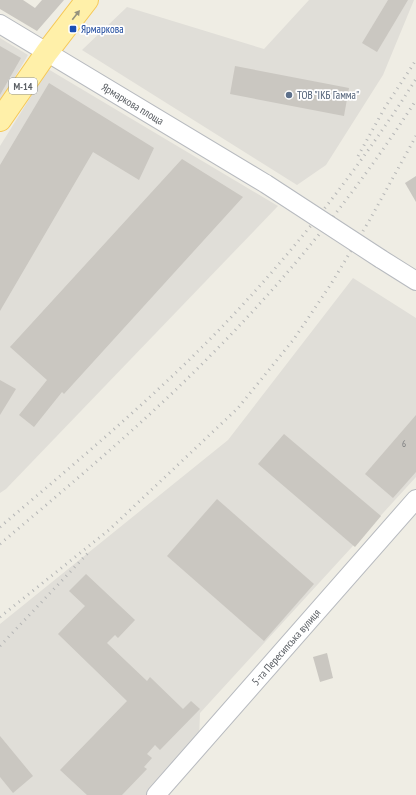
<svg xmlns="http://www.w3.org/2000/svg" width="416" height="795" viewBox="0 0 416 795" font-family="'PT Sans Narrow',sans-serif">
<rect width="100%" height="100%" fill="#efede4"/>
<g fill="#e0ded8">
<polygon points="309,0 414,0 383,75 326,165 297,185 82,50 127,7 264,49"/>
<polygon points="0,38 28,55 0,102"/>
<polygon points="48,69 278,206 6,489 0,493 0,146"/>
<polygon points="353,278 416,318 416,477 200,713 199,739 150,795 0,795 0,624 228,440"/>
</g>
<g fill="#cac7c1">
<polygon points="0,0 23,0 35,8 42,0 64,0 37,31 0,9"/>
<polygon points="388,0 408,0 377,52 362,43"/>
<polygon points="0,46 21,58 0,95"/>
<polygon points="235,66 349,88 344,116 230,94"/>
<polygon points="49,83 154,148 139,180 93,152 0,311 0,165"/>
<polygon points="182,159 243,197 64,394 62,392 34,427 19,415 47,380 10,347"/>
<polygon points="416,176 416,202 405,183"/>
<polygon points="0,380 16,389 0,415"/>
<polygon points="416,415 416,472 393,498 365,474"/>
<polygon points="284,434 381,516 355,547 258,464"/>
<polygon points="217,499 314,584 264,641 167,556"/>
<polygon points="86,574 135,620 118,638 115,635 107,643 147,681 150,677 183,709 191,701 200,709 160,750 155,745 147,754 152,758 144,767 147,769 122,795 87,795 60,770 127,701 58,634 85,606 69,591"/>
<polygon points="327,653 333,678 320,682 313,657"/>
<polygon points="0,736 33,776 13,793 0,777"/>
</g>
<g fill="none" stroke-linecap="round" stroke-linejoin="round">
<defs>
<g id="minor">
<path id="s1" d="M0 24 266 184"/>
<polyline points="381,259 416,281"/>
<path id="s2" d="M156 795 416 499"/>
</g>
<polyline id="major" points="0,120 47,52 87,0"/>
</defs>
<use href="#minor" stroke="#b7babf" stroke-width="20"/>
<use href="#major" stroke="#f6c856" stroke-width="24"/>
<use href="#minor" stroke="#fff" stroke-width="18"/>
<use href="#major" stroke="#fff0a9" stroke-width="22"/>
<g stroke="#b5b6b6" stroke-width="3" stroke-dasharray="1 5" stroke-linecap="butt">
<polyline points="358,156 384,109 416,60"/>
<path d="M0 527C74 464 150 401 218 331 292 254 359 169 416 79"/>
<path d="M0 544C71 484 143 424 208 358 286 280 357 192 416 100"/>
<polyline points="0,617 109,530 238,408 294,339 331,284 369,221 416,136"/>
<polyline points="0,646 88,553"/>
</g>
<defs>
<polyline id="minor-bridge" points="266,184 381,259"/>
</defs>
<use href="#minor-bridge" stroke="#b7babf" stroke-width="20" stroke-linecap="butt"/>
<use href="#minor-bridge" stroke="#fff" stroke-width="18"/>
</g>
<defs><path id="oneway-solid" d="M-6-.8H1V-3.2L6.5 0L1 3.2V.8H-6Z"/></defs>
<use fill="#95927d" href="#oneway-solid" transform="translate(76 15) rotate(-52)"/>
<rect fill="#1a4fb4" stroke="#fff" stroke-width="1.5" x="69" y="25" width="8" height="8" rx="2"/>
<circle fill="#5c6f8a" stroke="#fff" stroke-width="1.5" cx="289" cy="95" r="4"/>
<g text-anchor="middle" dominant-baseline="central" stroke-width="3.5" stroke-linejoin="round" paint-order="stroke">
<g font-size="9" fill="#787a7c">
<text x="404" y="443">6</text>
</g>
<rect fill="#fff" stroke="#8d9093" stroke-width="1" x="9" y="78" width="28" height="16" rx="3"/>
<g font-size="10" font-weight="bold" fill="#5c6065">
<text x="23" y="86">М-14</text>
</g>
<g font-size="11" fill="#164399" stroke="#fff" text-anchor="start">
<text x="81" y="29">Ярмаркова</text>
</g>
<g font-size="11" fill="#4e5e75" stroke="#fff" text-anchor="start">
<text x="297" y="95">ТОВ "ІКБ Гамма"</text>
</g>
<g font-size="11" fill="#5c6065" stroke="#fff">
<text stroke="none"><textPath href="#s1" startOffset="155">Ярмаркова площа</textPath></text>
<text stroke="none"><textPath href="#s2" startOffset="197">5-та Пересипська вулиця</textPath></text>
</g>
</g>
</svg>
